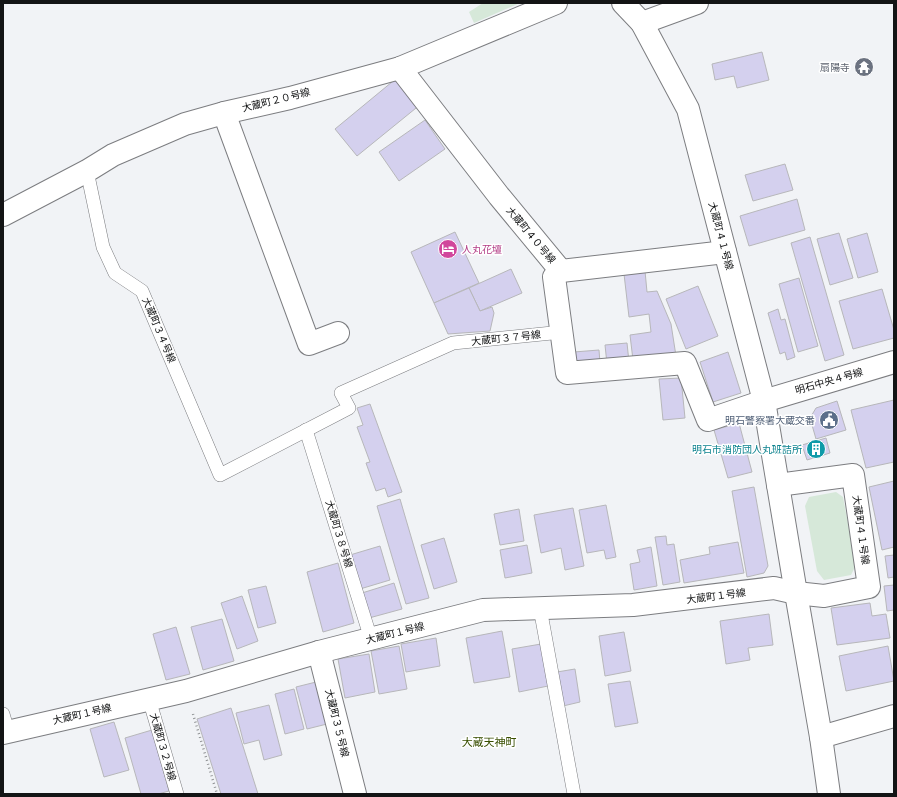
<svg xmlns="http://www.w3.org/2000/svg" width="897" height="797" viewBox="0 0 897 797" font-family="'Titillium Web','Noto Sans JP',sans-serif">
<rect width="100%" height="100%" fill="#f1f3f6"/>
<g fill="#d6e8d9">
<polygon points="483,3 520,3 474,23 469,12"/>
<polygon points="836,492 843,497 856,565 851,575 824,580 817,571 805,506 809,497"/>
</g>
<g fill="#d4d0ee" stroke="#b7b7ba">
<polygon points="762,52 769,80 737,88 734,76 715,80 712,64"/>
<polygon points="398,77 421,104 357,156 335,129"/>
<polygon points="425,120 445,149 399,181 379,152"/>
<polygon points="785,164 793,190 753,201 745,175"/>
<polygon points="797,199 805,230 749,246 740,216"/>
<polygon points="455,232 479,283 434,303 411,252"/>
<polygon points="839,233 853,278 830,285 817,239"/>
<polygon points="867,233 878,272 858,278 847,239"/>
<polygon points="810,237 844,355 825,361 791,243"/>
<polygon points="511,269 522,293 480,311 469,288"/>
<polygon points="645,271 647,292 657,291 671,324 676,356 633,360 630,335 651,332 649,314 629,317 624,274"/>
<polygon points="799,278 818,346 798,352 779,284"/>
<polygon points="698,286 718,336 686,349 666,299"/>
<polygon points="469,288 480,311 492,307 494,313 490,331 448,334 434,303"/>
<polygon points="882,289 894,330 894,338 853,349 839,301"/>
<polygon points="778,309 781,320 785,319 795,357 787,360 785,352 780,354 768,313"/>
<polygon points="627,343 629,362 607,364 605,345"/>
<polygon points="599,350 600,363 575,365 574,352"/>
<polygon points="728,352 741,393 713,402 700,362"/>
<polygon points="681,378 685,418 663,420 659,379"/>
<polygon points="894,400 894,462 866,468 851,410"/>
<polygon points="837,401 846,430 816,439 810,418 816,408"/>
<polygon points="370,404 402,492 388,497 385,488 376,491 366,463 370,462 357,427 363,425 357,408"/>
<polygon points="739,423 752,472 728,478 714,430"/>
<polygon points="826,438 830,453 807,460 802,445"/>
<polygon points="894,481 894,547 882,550 869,487"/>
<polygon points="754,487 768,566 764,573 747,577 732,491"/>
<polygon points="400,499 429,598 406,604 377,506"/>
<polygon points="606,505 616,557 606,559 604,550 587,553 579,510"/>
<polygon points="573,508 584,566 565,570 561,548 541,553 534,515"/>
<polygon points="519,509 524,541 500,545 494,514"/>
<polygon points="666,536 667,545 674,544 680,582 663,585 655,537"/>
<polygon points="444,538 457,582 434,589 421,545"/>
<polygon points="738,542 744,573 684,583 680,560 710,554 709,547"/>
<polygon points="527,545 532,573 505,578 500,550"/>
<polygon points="380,546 390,580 360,589 350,555"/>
<polygon points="651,547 657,586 634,590 630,564 640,562 637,550"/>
<polygon points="894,555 894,577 888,578 885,556"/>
<polygon points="338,563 354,623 323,632 307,572"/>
<polygon points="394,583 402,609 369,618 362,593"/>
<polygon points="894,585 894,610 887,611 884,586"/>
<polygon points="266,586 276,623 258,628 248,590"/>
<polygon points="242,596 258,641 237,649 221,603"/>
<polygon points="870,603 872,616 886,614 890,638 837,645 831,608"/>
<polygon points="769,614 773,645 748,648 750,660 726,664 720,621"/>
<polygon points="222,619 234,661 203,670 191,627"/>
<polygon points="176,627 190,674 166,680 153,634"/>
<polygon points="502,631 510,677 474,683 466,638"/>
<polygon points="624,632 631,671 605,676 599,636"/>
<polygon points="436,638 440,666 406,672 401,644"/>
<polygon points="541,644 548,686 519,692 512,649"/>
<polygon points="399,646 407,689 379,694 371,651"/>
<polygon points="888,646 894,681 846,691 839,656"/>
<polygon points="369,654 375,692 345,698 338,659"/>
<polygon points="575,669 580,702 563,706 557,672"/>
<polygon points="630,681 638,723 615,727 608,684"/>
<polygon points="316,682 327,724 307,729 296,687"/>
<polygon points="294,689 304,729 285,734 275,694"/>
<polygon points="269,705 282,755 264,760 259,740 244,744 236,713"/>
<polygon points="231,708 258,794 221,794 197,719"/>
<polygon points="114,722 129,770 104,777 90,729"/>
<polygon points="152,730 169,791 158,794 141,794 125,738"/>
</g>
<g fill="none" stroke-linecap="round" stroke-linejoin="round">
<defs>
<g id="service">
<polyline points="87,171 103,247 115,273 142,291 220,475 349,408 341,393 453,343 562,332"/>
<polyline points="306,430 371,639"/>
<polyline points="540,608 574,794"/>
<polyline points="149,699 177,794"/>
<polyline points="3,714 8,731"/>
</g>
<g id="minor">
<polyline points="642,23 697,3"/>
<polyline points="400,68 499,196 561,271 725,252"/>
<polyline points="224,113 309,344 338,333"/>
<polyline points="3,215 87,171 113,155 185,124 224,113 290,98 400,68 556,3"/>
<polyline points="561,271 554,277 567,373 685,363 708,420 764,401"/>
<polyline points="319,652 355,794"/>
<polyline points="3,733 186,691 319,652 483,610 633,605 774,588 796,593 824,596 869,587 853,475 778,485"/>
<polyline points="821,737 894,716"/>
</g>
<g id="tertiary">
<polyline points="623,3 642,23 688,109 764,401 796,593 821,737 829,794"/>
<polyline points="764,401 894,362"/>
</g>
</defs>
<use href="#service" stroke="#7c7d80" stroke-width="14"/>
<use href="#minor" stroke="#7c7d80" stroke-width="24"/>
<use href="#tertiary" stroke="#7c7d80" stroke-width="24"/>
<polyline stroke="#929496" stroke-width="2.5" stroke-dasharray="1 3" stroke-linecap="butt" points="193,714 217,794"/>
<use href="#service" stroke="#fff" stroke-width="13"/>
<use href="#minor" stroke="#fff" stroke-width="22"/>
<use href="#tertiary" stroke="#fff" stroke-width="22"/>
</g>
<defs>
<symbol id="temple-disc" viewBox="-11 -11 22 22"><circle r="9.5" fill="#6b7280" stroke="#fff"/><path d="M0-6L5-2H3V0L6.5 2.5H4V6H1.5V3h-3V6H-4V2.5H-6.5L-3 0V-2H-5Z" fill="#fff"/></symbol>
<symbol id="hotel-disc" viewBox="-11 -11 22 22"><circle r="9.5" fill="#d1479c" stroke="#fff"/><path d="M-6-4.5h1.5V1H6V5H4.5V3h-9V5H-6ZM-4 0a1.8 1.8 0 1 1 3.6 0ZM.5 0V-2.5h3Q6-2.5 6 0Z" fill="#fff"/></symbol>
<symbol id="civic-disc" viewBox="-11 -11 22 22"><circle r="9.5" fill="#5c6f8a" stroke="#fff"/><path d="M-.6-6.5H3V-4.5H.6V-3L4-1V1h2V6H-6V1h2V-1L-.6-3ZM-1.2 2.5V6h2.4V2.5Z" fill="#fff"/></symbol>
<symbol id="building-disc" viewBox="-11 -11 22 22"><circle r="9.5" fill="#0f9aa8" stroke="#fff"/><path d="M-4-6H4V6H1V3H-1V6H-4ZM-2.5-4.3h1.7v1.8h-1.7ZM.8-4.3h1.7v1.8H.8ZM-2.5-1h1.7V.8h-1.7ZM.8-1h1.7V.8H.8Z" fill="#fff"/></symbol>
</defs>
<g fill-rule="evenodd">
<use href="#temple-disc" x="853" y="56" width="22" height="22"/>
<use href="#hotel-disc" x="437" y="238" width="22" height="22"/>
<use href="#civic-disc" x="818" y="409" width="22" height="22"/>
<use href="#building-disc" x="805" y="438" width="22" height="22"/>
</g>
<g text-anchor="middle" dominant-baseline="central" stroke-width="3" stroke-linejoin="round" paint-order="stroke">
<g font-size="10" fill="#5b616d" stroke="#fff" text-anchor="end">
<text x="850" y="67">扇陽寺</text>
</g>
<g font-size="10" fill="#131415" stroke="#fff">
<text transform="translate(276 100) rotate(-14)">大蔵町２０号線</text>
<text transform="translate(531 235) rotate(50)">大蔵町４０号線</text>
<text transform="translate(721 236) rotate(75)">大蔵町４１号線</text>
<text transform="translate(159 330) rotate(67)">大蔵町３４号線</text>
<text transform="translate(506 338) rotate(-6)">大蔵町３７号線</text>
<text transform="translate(829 381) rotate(-16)">明石中央４号線</text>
<text transform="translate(861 530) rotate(82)">大蔵町４１号線</text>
<text transform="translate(339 534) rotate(73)">大蔵町３８号線</text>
<text transform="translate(716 596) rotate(-7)">大蔵町１号線</text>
<text transform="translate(395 633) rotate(-14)">大蔵町１号線</text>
<text transform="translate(82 714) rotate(-13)">大蔵町１号線</text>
<text transform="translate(337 723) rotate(76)">大蔵町３５号線</text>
<text transform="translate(163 747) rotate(74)">大蔵町３２号線</text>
</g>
<g font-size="10" fill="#b23c85" stroke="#fff" text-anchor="start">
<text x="462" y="249">人丸花壇</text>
</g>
<g font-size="10" fill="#4e5e75" stroke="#fff" text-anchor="end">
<text x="815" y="420">明石警察署大蔵交番</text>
</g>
<g font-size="10" fill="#0d838f" stroke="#fff" text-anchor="end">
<text x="802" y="449">明石市消防団人丸班詰所</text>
</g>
<g font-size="11" fill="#384e00" stroke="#fff">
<text x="489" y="742">大蔵天神町</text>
</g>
</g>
<rect width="897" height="797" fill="none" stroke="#131415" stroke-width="8"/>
</svg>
